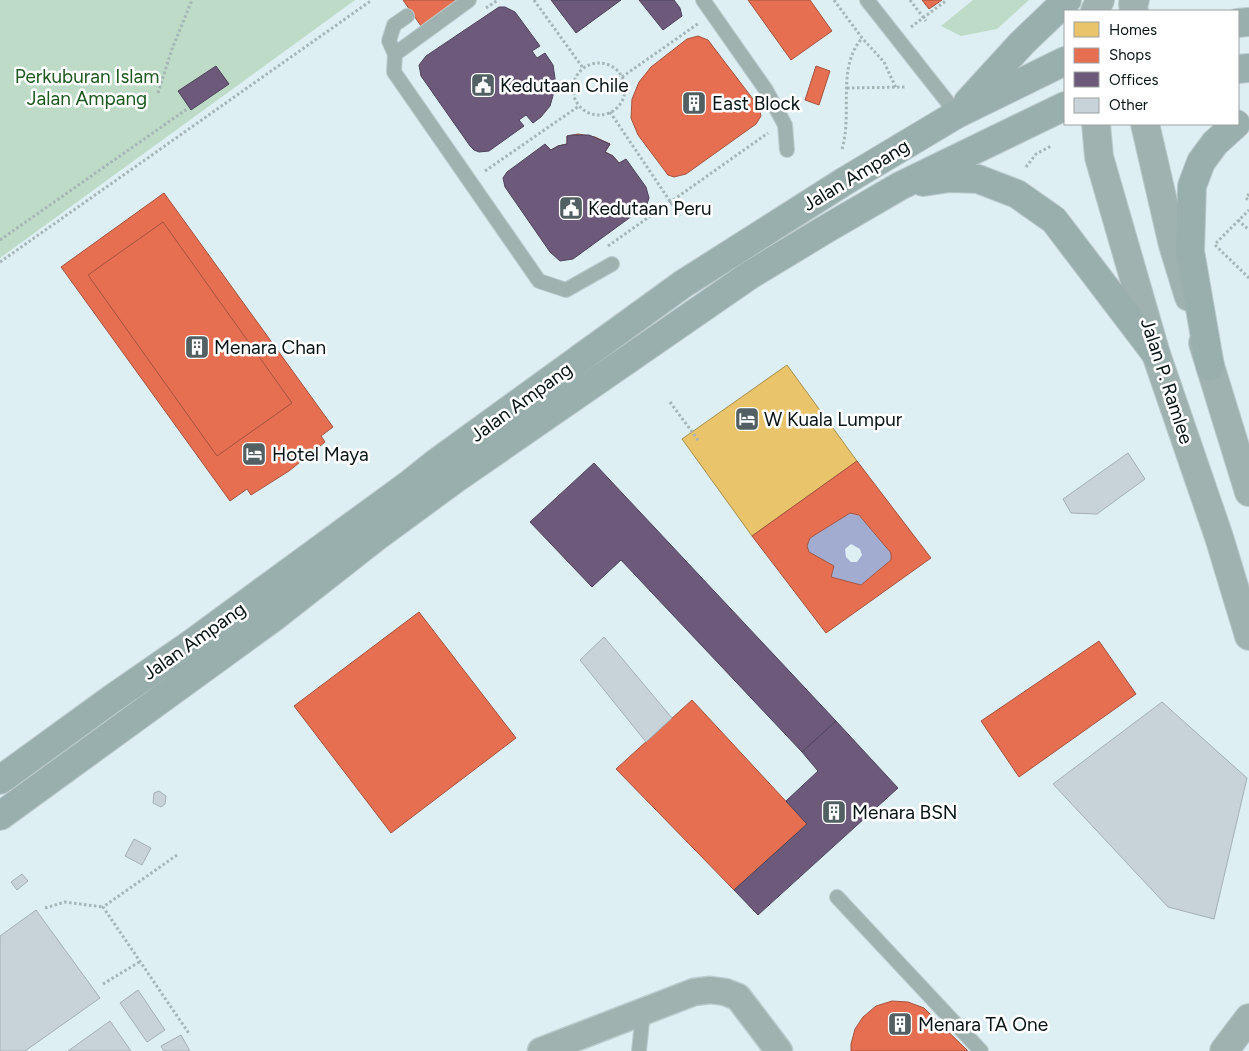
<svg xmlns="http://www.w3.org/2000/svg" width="1249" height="1051" viewBox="0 0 1249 1051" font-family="Figtree,sans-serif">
<rect width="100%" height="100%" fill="#ddeff3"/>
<g fill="#bddbc6">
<polygon points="0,0 355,0 0,258"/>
<polygon points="973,0 1029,0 997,29 961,36 941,26"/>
</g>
<path fill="#a2acd1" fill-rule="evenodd" d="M850 513 859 515 891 553V560L861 585 831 577 834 566 809 552 807 546 810 538ZM851 544 860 549 862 555 857 562H851L846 557 845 549Z"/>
<polygon fill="#e9c46a" stroke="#a58f50" points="787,365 857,461 752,536 682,439"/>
<g fill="#e76f51" stroke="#a4533f" fill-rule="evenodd">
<polygon points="403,0 457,0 421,26"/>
<polygon points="748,0 810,0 832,31 791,60"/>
<polygon points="922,0 942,0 929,9"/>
<polygon points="698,36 708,40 759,107 761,116 756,124 686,174 674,177 668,175 638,135 631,118 632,99 639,82 651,67 687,39"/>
<polygon points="816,66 830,71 819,105 805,100"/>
<polygon points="578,134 595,137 610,144 605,152 613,156 619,163 551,150 558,146 567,144 567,136"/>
<polygon points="164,193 333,427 321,436 325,442 289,471 251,495 247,489 230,501 61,267"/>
<polygon points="163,222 292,403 217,456 88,275"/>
<path d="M857 461 931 558 826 633 752 536ZM850 513 859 515 891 553V560L861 585 831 577 834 566 809 552 807 546 810 538Z"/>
<polygon points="419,612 516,738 391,833 294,706"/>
<polygon points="1099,641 1136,694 1019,777 981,721"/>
<polygon points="692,700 807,824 734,890 616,769"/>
<polygon points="892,1001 908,1002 924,1008 968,1051 851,1051 851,1044 855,1029 863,1017 876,1006"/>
</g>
<g fill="#6d597a" stroke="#4e445c">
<polygon points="551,0 621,0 576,33"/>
<polygon points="639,0 674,0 680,8 682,16 663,30"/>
<polygon points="499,7 505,7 515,12 540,46 532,51 537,58 545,53 553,65 556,85 550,106 541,117 533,123 526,115 519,120 524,126 489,151 479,152 474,150 470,146 421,76 419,65 426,56"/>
<polygon points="216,66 229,84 191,110 178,91"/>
<polygon points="573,135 589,135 610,144 605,152 613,156 619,163 626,159 646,187 649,198 647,204 643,208 573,259 560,261 550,252 505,187 503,178 507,172 545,144 551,150 558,146 567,144 567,136"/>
<polygon points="594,463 836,721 802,752 621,560 592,587 530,522"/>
<polygon points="836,721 898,788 758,915 734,890 807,824 786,801 818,771 802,752"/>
</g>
<g fill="#c7d3d9" stroke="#a4b0b5">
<polygon points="1128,453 1145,479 1097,514 1071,513 1063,499"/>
<polygon points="604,637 672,718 646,742 580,660"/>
<polygon points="1162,702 1247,778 1214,919 1168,907 1053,784"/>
<polygon points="159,791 166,796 165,804 161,807 153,803 154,793"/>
<polygon points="134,839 151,848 142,865 125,856"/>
<polygon points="22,874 28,881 17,890 11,882"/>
<polygon points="36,910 100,998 25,1051 0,1051 0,936"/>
<polygon points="138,990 165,1030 147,1042 120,1003"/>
<polygon points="110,1021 131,1051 68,1051"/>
<polygon points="181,1035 190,1051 164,1051 161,1046"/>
</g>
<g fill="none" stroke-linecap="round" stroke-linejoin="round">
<defs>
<g id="service">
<polyline points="469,0 395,54 394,72 539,281 566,290 612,264"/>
<polyline points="703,0 766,90 785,125 787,150"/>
<polyline points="867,0 957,114"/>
<polyline points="395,54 389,41 394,25 407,16"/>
<polyline points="837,897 981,1051"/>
<polyline points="639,1051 643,1012"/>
</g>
<polyline id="minor" points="541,1051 694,992 710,990 725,992 738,997 779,1051"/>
<g id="tertiary">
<polyline points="1095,11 1100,0"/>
<polyline points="1134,11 1133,4 1135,0"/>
<polyline points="1096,124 1099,157 1156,354 1219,537 1249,636"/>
<polyline points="1145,124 1173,245 1189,297"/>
<polyline points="1203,343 1249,492"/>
<polyline points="1224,1051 1249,1018"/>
</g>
<g id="secondary">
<polyline points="1238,23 1249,22"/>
<polyline points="1238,69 1249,68"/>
<polyline points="968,102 1022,43 1067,0"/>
<polyline points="923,182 950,178 978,179 1017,194 1054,220 1156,354"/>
<polyline points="1210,366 1190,251 1192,186 1201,162 1215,143 1236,124"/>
<polyline points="0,780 113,698 191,644 411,483 436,463 683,284 845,181 957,114 1065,61"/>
<polyline points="0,816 274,617 376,537 455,479 750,275 826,229 900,186 1065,106"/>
</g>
</defs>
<use href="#service" stroke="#bccbce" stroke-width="16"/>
<use href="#minor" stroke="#bccbce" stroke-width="29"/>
<use href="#tertiary" stroke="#bccbce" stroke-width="30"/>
<use href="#secondary" stroke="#bccbce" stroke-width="30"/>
<g stroke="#a6b5b6" stroke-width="3" stroke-dasharray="2.5 2.5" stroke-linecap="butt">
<polyline points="534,0 583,68"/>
<polyline points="834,0 862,38 884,62 896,88"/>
<polyline points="910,0 926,21"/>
<polyline points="486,8 498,0"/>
<polyline points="911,27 947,0"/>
<circle cx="599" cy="89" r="26"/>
<polyline points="622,77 699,23"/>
<polyline points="847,88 907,87"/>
<polyline points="158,93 172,49 192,0"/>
<polyline points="610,112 680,216"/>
<path d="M842 149C853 112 836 69 862 38"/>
<polyline points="1026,167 1036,154 1051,146"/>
<polyline points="485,171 579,106"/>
<polyline points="1249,194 1246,198 1249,201"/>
<polyline points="1238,220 1249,230"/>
<polyline points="0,240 187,109"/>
<polyline points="1216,243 1249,210"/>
<polyline points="1215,245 1249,278"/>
<polyline points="608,246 768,133"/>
<polyline points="0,262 372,0"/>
<polyline points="670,402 698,440"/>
<polyline points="177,855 103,907 190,1035"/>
<polyline points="45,908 65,902 103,907"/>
<polyline points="103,984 141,961"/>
</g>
<use href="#service" stroke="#9fb2b0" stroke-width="14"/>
<use href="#minor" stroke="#9fb2b0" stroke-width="26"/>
<use href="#tertiary" stroke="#9fb2b0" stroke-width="28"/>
<use href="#secondary" stroke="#99afad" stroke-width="28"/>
</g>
<defs>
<symbol id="civic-square" viewBox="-11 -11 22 22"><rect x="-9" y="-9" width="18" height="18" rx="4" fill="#526063" stroke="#fff"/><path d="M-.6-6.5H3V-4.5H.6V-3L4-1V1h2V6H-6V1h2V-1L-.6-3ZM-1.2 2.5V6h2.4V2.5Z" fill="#fff"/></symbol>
<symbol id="building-square" viewBox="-11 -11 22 22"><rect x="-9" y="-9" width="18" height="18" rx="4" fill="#526063" stroke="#fff"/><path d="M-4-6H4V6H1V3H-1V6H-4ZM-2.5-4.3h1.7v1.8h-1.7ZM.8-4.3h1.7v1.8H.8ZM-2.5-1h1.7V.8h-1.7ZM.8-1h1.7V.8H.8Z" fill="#fff"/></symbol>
<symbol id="hotel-square" viewBox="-11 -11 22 22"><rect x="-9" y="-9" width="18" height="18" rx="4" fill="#526063" stroke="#fff"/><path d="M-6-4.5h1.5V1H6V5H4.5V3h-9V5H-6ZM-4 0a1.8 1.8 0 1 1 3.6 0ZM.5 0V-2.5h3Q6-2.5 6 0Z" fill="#fff"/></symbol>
</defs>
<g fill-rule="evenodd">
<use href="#civic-square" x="469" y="71" width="28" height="28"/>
<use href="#building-square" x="680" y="89" width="28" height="28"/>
<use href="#civic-square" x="557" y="194" width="28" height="28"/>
<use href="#building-square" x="183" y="333" width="28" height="28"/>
<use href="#hotel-square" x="733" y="405" width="28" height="28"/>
<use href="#hotel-square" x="240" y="440" width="28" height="28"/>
<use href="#building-square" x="820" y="798" width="28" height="28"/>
<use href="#building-square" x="886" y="1010" width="28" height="28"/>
</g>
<g text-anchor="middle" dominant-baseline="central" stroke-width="5" stroke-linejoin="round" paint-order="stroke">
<g font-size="19" fill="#1b581e" stroke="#fff">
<text x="87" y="76">Perkuburan Islam<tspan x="87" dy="22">Jalan Ampang</tspan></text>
</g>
<g font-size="19" fill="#071315" stroke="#fff" text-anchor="start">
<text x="500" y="85">Kedutaan Chile</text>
<text x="712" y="103">East Block</text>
<text x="588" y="208">Kedutaan Peru</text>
<text x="214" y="347">Menara Chan</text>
<text x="764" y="419">W Kuala Lumpur</text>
<text x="272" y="454">Hotel Maya</text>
<text x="852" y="812">Menara BSN</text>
<text x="918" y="1024">Menara TA One</text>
</g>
<g font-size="19" fill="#071315" stroke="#fff">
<text transform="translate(856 175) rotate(-31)">Jalan Ampang</text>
<text transform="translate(1167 381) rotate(72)">Jalan P. Ramlee</text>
<text transform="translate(521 402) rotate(-36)">Jalan Ampang</text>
<text transform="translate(194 641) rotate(-35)">Jalan Ampang</text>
</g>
</g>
<rect x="1064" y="10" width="175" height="115" fill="#ffffff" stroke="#9ca1a1"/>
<rect x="1074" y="22" width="25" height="15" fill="#e9c46a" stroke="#9ca1a1"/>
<text x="1109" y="35" font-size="15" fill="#071315">Homes</text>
<rect x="1074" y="48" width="25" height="15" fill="#e76f51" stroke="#9ca1a1"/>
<text x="1109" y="60" font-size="15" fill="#071315">Shops</text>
<rect x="1074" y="72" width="25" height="15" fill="#6d597a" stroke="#9ca1a1"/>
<text x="1109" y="85" font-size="15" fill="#071315">Offices</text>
<rect x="1074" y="98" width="25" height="15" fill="#c7d3d9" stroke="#9ca1a1"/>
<text x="1109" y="110" font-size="15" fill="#071315">Other</text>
</svg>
